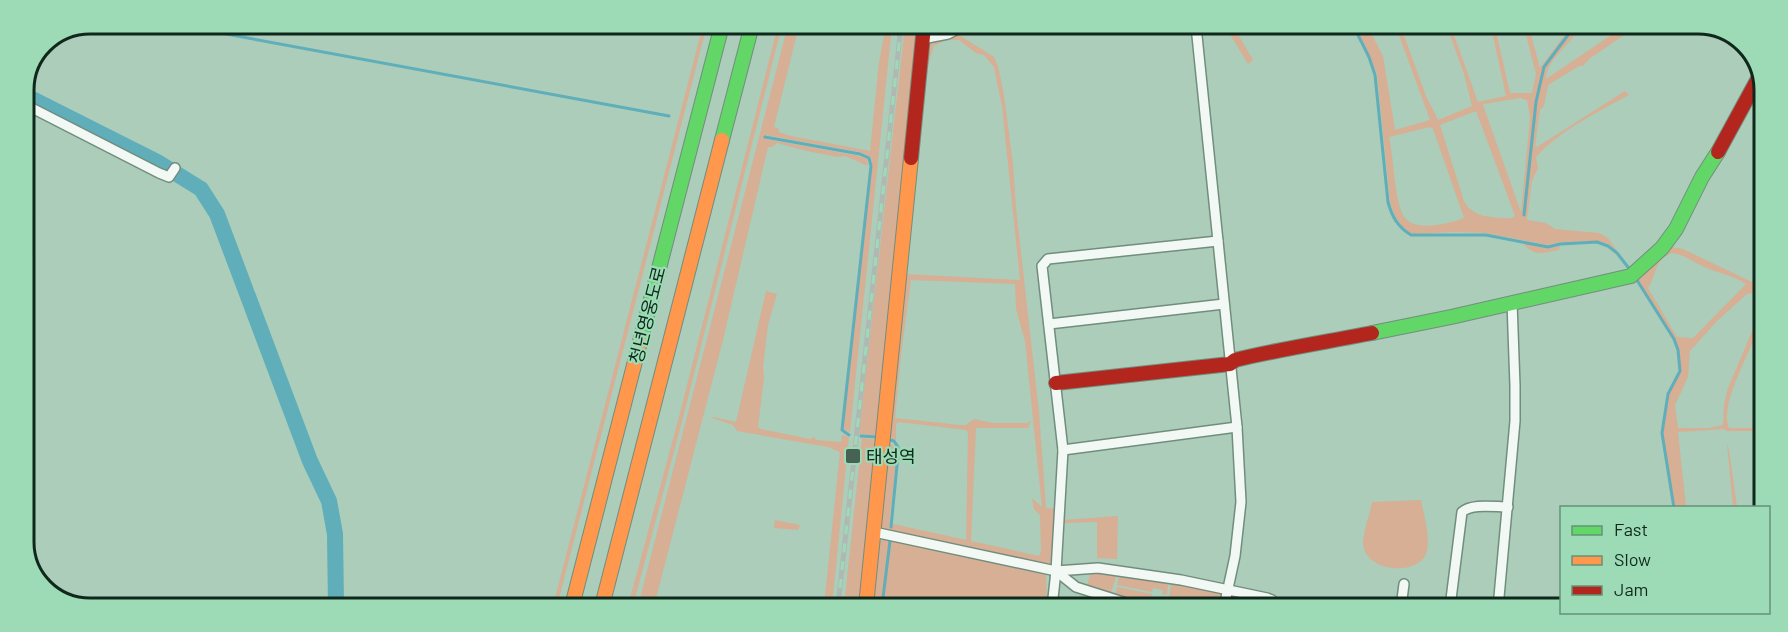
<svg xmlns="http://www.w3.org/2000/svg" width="1788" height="632" viewBox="0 0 1788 632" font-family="Barlow,'Noto Sans KR',sans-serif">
<rect width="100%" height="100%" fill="#abcdb9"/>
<g fill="#d6af95" fill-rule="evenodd">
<polygon points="703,25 707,25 557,606 553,606"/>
<polygon points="778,25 782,25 684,414 633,606 628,606 680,413"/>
<polygon points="788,25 799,25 774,127 778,128 779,132 791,136 870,151 879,62 886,26 892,26 850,432 843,429 872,166 871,157 860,152 766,135 765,139 859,156 867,159 868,166 845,156 838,157 807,151 777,143 773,147 768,147 723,340 654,606 638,606"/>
<polygon points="905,26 921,26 878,436 859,434"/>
<polygon points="1225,26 1233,26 1253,60 1248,64"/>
<path d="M1356 27H1368L1383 56 1395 130 1430 120 1396 27H1401L1426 96 1438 120 1472 106 1464 74 1447 27H1451L1478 102 1506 96 1491 27H1495L1510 93H1532L1536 74 1524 27H1529L1540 68 1566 33 1564 27H1573L1543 67 1540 79 1535 102 1524 217 1537 102 1541 80 1545 68 1574 27H1580C1571 45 1547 58 1546 79L1623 27H1636L1589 59 1583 66H1579L1548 85 1544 106 1540 110 1535 146 1537 147 1625 91 1629 95C1599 111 1558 132 1536 157L1538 168 1532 181 1527 220 1546 223 1555 229 1599 233 1608 238 1618 252 1609 244 1597 241 1560 242 1548 245 1486 233 1454 232 1412 234C1399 226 1394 216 1390 202L1377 74 1370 57ZM1520 98 1527 100 1530 118 1521 212 1483 105 1484 104ZM1476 111 1514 213 1515 216 1512 218C1495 218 1472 218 1464 201L1440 125ZM1430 127 1433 129 1464 218C1450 223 1413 234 1403 215 1394 197 1394 158 1389 137Z"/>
<path d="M959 35 994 57 998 66 1004 95 1013 165 1016 208 1039 412 1046 508 1057 509 1055 519 1053 520V557L1049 565 885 530 881 526 887 441 896 448 897 455 889 526 891 528 893 524 966 540 968 433 966 430 899 422 896 424V440L888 437 905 274 1020 280 1002 106 994 67 984 55 976 53 959 40H946L934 46 925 75 930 45 933 42ZM911 280 1015 284 1016 309 1025 341 1042 507 1032 498 1034 509 1040 515 1041 551 1039 556 971 541 976 428H1028L1031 421 1027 423H992L974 419 966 425H960L895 418 901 356Z"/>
<path d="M1523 243 1548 249 1560 246 1559 250C1543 253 1534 257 1523 243Z"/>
<path d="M1666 246 1683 249 1752 282 1762 283V296L1751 293 1747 294 1717 321 1690 351 1688 377 1675 405 1678 428H1709L1723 425 1724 405 1728 388 1762 308C1762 339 1717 399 1729 428H1761V435V431H1726L1725 429 1678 432 1686 507H1675L1663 433 1668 394 1681 371 1679 350 1674 339 1635 277ZM1673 253C1684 255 1694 262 1704 267 1718 273 1733 275 1746 284L1693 338 1677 337 1648 288C1657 275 1654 258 1673 253Z"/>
<polygon points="766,291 777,294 768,325 763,367 764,378 758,427 761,429 810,439 814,437 816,440 841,442 842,435 849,437 832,606 824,606 840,452 828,447 737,431 733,425 712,418 713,417 736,422"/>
<polygon points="862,438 878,440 861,606 844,606"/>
<polygon points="1727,444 1729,450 1737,507 1733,507"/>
<path d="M1421 500C1424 516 1430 535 1427 551 1421 577 1364 573 1363 543 1363 533 1370 513 1372 502Z"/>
<polygon points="1118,516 1117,559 1097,558 1097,522 1064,523 1064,520"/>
<polygon points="775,520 800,525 798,530 774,528"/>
<polygon points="886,539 1046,575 1047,607 941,606 887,601 886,606 884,606 889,543 882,606 871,606 878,542"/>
<polygon points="1091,572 1116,576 1111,594 1087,585"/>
<polygon points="1119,576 1168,582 1167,595 1162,594 1163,590 1153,588 1152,592 1117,585"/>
<polygon points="1171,583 1222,591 1219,607 1168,607"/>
<polygon points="1117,587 1152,594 1151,598 1160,600 1162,596 1166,597 1165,607 1150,607 1115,595"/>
</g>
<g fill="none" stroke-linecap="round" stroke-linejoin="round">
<g stroke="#5faeba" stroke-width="3">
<polyline points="172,24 669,116"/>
<path d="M1354 27 1369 57 1375 75 1388 202C1392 217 1398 227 1411 235H1486L1548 247 1560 244 1597 242 1608 246 1617 253 1631 271"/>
<polyline points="765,137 860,154 869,158 871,166 842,430 849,435"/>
<polyline points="1524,215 1536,102 1541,80 1544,67 1574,27"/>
<polyline points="1635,277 1674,339 1678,350 1680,371 1668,394 1662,433 1674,508"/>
<polyline points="861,436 877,437"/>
<polyline points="886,439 894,441 898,447 898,455 891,527"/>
<polyline points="882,606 890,541"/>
</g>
<polyline stroke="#5faeba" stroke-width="16" points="24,95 159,163 201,189 217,214 310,461 329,501 335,534 336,605"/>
<defs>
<g id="street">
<polyline points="1196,26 1237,427 1241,502 1235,556 1224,607"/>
<polyline points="922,39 948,34 964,26"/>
<polyline points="24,104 159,173 169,177 175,168"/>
<polyline points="1049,324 1224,304"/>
<polyline points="1063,450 1237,427"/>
<polyline points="874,532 1056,571 1076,587 1139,607"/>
<polyline points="1056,571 1098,568 1181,580 1267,598 1272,600 1272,607"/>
<polyline points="1052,607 1056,571 1063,450 1042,266 1048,259 1218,241"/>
<polyline points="1401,607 1404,584"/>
<path d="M1450 607 1462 512C1472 503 1494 507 1508 507"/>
<polyline points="1498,608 1515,421 1515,386 1512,302"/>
</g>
<g id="fast">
<polyline points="722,140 752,25"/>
<polyline points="1372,333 1451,317 1631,276 1662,248 1676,229 1702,177 1718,152"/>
<polyline points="641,338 722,25"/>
</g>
<g id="slow">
<polyline points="572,606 641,338"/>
<polyline points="602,606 722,140"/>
<polyline points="866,606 911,158"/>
</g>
<g id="jam">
<polyline points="1718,152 1760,75"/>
<polyline points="911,158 924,26"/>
<path d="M1056 383 1230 364 1235 360C1280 349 1326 342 1372 333"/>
</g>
</defs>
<use href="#street" stroke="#728d7e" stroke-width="12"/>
<use href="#fast" stroke="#728d7e" stroke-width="16"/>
<use href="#slow" stroke="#728d7e" stroke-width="16"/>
<use href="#jam" stroke="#728d7e" stroke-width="16"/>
<use href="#street" stroke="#f2f8f4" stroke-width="9"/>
<use href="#fast" stroke="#63d668" stroke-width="14"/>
<use href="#slow" stroke="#ff974d" stroke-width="14"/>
<use href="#jam" stroke="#b3261e" stroke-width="14"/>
<defs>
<polyline id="rail" points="838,606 901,26"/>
</defs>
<use href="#rail" stroke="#afb9b3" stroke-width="5"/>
<use href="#rail" stroke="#9ddbb7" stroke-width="3" stroke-dasharray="9" stroke-linecap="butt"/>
</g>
<rect fill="#466252" stroke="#9ddbb7" stroke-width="2" x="845" y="448" width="16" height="16" rx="3"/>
<g text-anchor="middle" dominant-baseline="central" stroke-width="4.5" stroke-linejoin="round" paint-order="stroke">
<g font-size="18" fill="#0f281b" stroke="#9ddbb7">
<text transform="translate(647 315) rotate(-76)">청년영웅도로</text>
</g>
<g font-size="18" fill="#0f281b" stroke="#9ddbb7" text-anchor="start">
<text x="866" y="456">태성역</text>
</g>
</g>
<path d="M0 0H1788V632H0ZM90 34H1698A56 56 0 0 1 1754 90V542A56 56 0 0 1 1698 598H90A56 56 0 0 1 34 542V90A56 56 0 0 1 90 34Z" fill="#9ddbb7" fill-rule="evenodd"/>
<path fill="none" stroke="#0f281b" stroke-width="3" d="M90 34H1698A56 56 0 0 1 1754 90V542A56 56 0 0 1 1698 598H90A56 56 0 0 1 34 542V90A56 56 0 0 1 90 34Z"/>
<rect x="1560" y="506" width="210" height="108" fill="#9ddbb7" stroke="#649379" stroke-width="1.5"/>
<rect x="1572" y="526" width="30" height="9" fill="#63d668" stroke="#649379" stroke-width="1.5"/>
<text x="1614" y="536" font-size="18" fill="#0f281b">Fast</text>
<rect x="1572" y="556" width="30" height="9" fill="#ff974d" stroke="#649379" stroke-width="1.5"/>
<text x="1614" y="566" font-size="18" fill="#0f281b">Slow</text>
<rect x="1572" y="586" width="30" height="9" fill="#b3261e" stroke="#649379" stroke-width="1.5"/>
<text x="1614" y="596" font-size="18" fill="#0f281b">Jam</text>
</svg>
